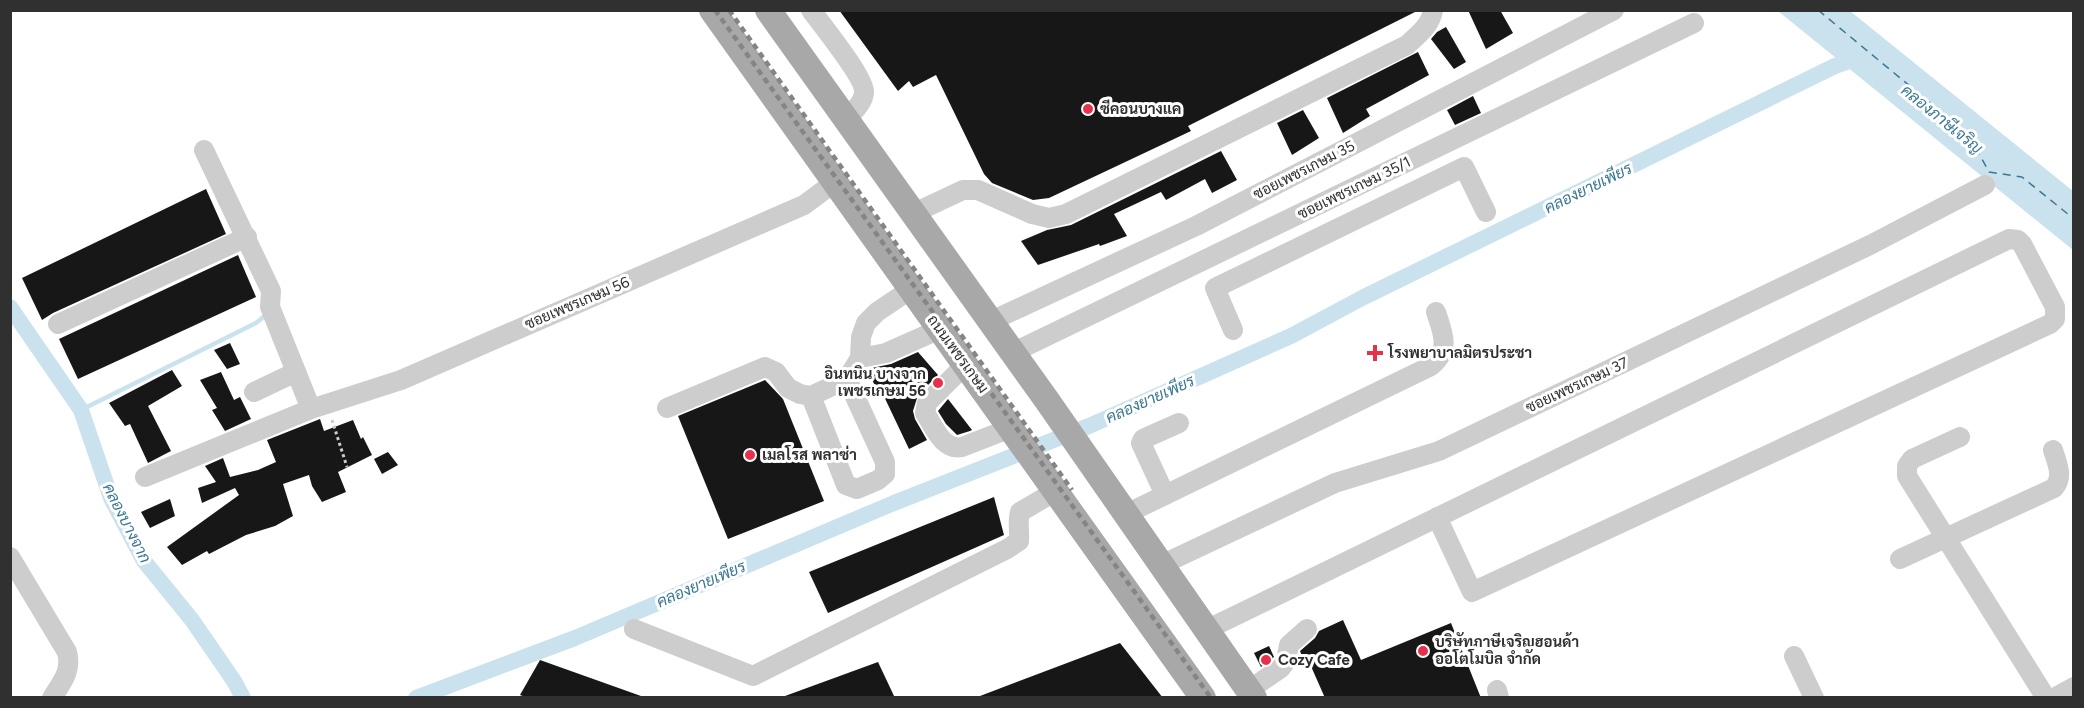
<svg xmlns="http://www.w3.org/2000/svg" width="2084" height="708" viewBox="0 0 2084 708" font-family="Figtree,Sarabun,sans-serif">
<rect width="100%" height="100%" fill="#fff"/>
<polygon fill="#cae2ed" points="1778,11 1850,11 2073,191 2073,250"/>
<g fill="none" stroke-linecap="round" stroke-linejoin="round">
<polyline stroke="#cae2ed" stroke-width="4.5" points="81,410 256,323 267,314"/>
<g stroke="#cae2ed" stroke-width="16">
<polyline points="10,307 81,410 111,498 144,561 192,620 234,681 243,698"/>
<polyline points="416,698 575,638 894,503 1089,426 1291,336 1362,298 1835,66 1864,56"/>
</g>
<polyline stroke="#3c7893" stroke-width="1.5" stroke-dasharray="8 6" stroke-linecap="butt" points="1818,10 1969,135 1989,172 2022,177 2074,219"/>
</g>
<g fill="#171717">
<polygon points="839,10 1419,10 1188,126 1191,131 1049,198 1033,200 992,183 984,174 936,75 913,87 909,81 898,91"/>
<polygon points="1468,10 1500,10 1513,33 1486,49"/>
<polygon points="1446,27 1466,62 1454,69 1431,39 1437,32"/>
<polygon points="1418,52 1429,75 1366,109 1370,116 1343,133 1327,98"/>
<polygon points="1473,96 1481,113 1455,125 1447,110"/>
<polygon points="1303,110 1319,138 1292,155 1277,123"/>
<polygon points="1221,151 1237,180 1212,193 1205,179 1166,200 1161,192 1114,214 1127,236 1100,246 1099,244 1038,265 1021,241 1047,230 1071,225"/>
<polygon points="206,189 226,234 53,313 42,320 22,278"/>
<polygon points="238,255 256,297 78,379 59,339"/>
<polygon points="230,343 240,364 227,369 214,350"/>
<polygon points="918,352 938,375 918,395 913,411 915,419 927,440 909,449 880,388 877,390 867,369 891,364"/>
<polygon points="172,370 182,386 148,406 171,451 148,463 130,424 125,426 109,403"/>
<polygon points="221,372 234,400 240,397 251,419 225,431 212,410 217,408 200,380"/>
<polygon points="765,380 783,399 824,501 728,539 678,416"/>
<polygon points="948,399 972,430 970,431 957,435 946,424 938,411"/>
<polygon points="320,419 324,431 353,420 361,439 363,437 372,455 338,472 346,492 322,502 312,486 309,475 283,484 293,516 275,526 246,535 209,554 207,551 182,565 167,547 239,495 235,488 202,503 198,488 216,482 205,466 223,458 230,477 258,470 276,462 267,440"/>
<polygon points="388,452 398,465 382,474 374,459"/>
<polygon points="994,497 1004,535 828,613 809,572"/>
<polygon points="170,499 175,516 150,528 141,512"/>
<polygon points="1343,620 1361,660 1451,623 1481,698 1325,698 1310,664 1306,666 1300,651 1315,638 1319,631"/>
<polygon points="1120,643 1163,698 980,698 980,696"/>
<polygon points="1269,646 1274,657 1261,667 1254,653"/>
<polygon points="540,660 641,696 641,698 528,698 520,695"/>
<polygon points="878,662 895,698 785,698 785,696"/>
</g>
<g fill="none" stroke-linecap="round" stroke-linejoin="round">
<polyline stroke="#cdcdcd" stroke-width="3" stroke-dasharray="3 3" stroke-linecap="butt" points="332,420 347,467"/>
<g stroke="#cdcdcd" stroke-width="20">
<path d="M811 10C822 25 865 78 864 92 864 102 853 112 847 119"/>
<polyline points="204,150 271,291 270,307 311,409"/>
<path d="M914 213 963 190H978L1032 214 1049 218 1066 214 1407 45C1418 35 1431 25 1433 10"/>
<polyline points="991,321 1196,226 1614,10"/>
<polyline points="58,324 247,237"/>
<polyline points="1233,330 1215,288 1464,167 1486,212"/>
<polyline points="1014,352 1694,23"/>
<polyline points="860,358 886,353 940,329"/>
<path d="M965 365 927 403 925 413C934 427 943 451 962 447L1011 428"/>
<polyline points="254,392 296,372"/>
<polyline points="811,396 846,485 857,489 878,480 885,474 885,462 847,379"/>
<polyline points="667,408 765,367 776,372 788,388 800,394 811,396 847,379 860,358 861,337 866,323 877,312 911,289"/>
<polyline points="1960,437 1912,459 1907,466 1907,476 2046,698"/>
<polyline points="145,477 311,409 401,380 804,205 835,182"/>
<polyline points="1165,495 1141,443 1143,439 1179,423"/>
<path d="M1126 514 1431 366C1451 349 1443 334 1436 312"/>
<path d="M10 557 67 652C72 671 62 682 52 698"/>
<path d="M1900 559 2054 488C2064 477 2057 463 2053 450"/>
<polyline points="1161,565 1335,483 1439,451 1870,245 1985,185"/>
<path d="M634 629 753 676 1007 549 1019 541C1020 531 1017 522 1020 512L1056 491"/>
<polyline points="1206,630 2009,239 2018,240 2022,244 2055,307 2055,319 2050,324 1472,592 1437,517"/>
<polyline points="1794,656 1814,698"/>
<polyline points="1249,690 1281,668 1286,661 1289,645 1307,629"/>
<polyline points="1497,690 1499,698"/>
<polyline points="2054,698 2074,687"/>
</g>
<g stroke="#a8a8a8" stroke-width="26">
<polyline points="712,10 1203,698"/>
<polyline points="768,10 1046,399 1254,698"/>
</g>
<g stroke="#858585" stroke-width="4.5" stroke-dasharray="6 4.5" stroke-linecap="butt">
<polyline points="715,10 1211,698"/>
<polyline points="729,10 1072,490"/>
</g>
</g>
<g fill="#e7314b" stroke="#fff" stroke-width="2">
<circle cx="1088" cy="109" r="6"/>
<path d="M1372 344h6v6h6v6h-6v6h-6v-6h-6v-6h6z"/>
<circle cx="938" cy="383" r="6"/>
<circle cx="750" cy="455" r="6"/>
<circle cx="1423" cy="651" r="6"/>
<circle cx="1266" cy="660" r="6"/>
</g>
<g text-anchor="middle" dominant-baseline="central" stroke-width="6" stroke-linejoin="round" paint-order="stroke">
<g font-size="15" font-weight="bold" fill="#303030" stroke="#fff" text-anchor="start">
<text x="1100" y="109">ซีคอนบางแค</text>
<text x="1388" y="353">โรงพยาบาลมิตรประชา</text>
<text x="926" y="374" text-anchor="end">อินทนิน บางจาก<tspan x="926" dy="17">เพชรเกษม 56</tspan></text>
<text x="762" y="455">เมลโรส พลาซ่า</text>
<text x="1435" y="642">บริษัทภาษีเจริญฮอนด้า<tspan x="1435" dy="17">ออโตโมบิล จำกัด</tspan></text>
<text x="1278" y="660">Cozy Cafe</text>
</g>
<g font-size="15" fill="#303030" stroke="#fff">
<text transform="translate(1304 170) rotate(-27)">ซอยเพชรเกษม 35</text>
<text transform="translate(1354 188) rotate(-26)">ซอยเพชรเกษม 35/1</text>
<text transform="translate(577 303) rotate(-23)">ซอยเพชรเกษม 56</text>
<text transform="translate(958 354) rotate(54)">ถนนเพชรเกษม</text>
<text transform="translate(1577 385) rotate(-25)">ซอยเพชรเกษม 37</text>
</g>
<g font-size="16" font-style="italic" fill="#3c7893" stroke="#fff">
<text transform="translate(1942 119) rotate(39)">คลองภาษีเจริญ</text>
<text transform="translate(1588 188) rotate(-26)">คลองยายเพียร</text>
<text transform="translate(1150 399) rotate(-24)">คลองยายเพียร</text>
<text transform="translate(127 523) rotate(63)">คลองบางจาก</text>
<text transform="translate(701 584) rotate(-23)">คลองยายเพียร</text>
</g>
</g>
<rect width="2084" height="708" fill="none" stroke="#303030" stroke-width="24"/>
</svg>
